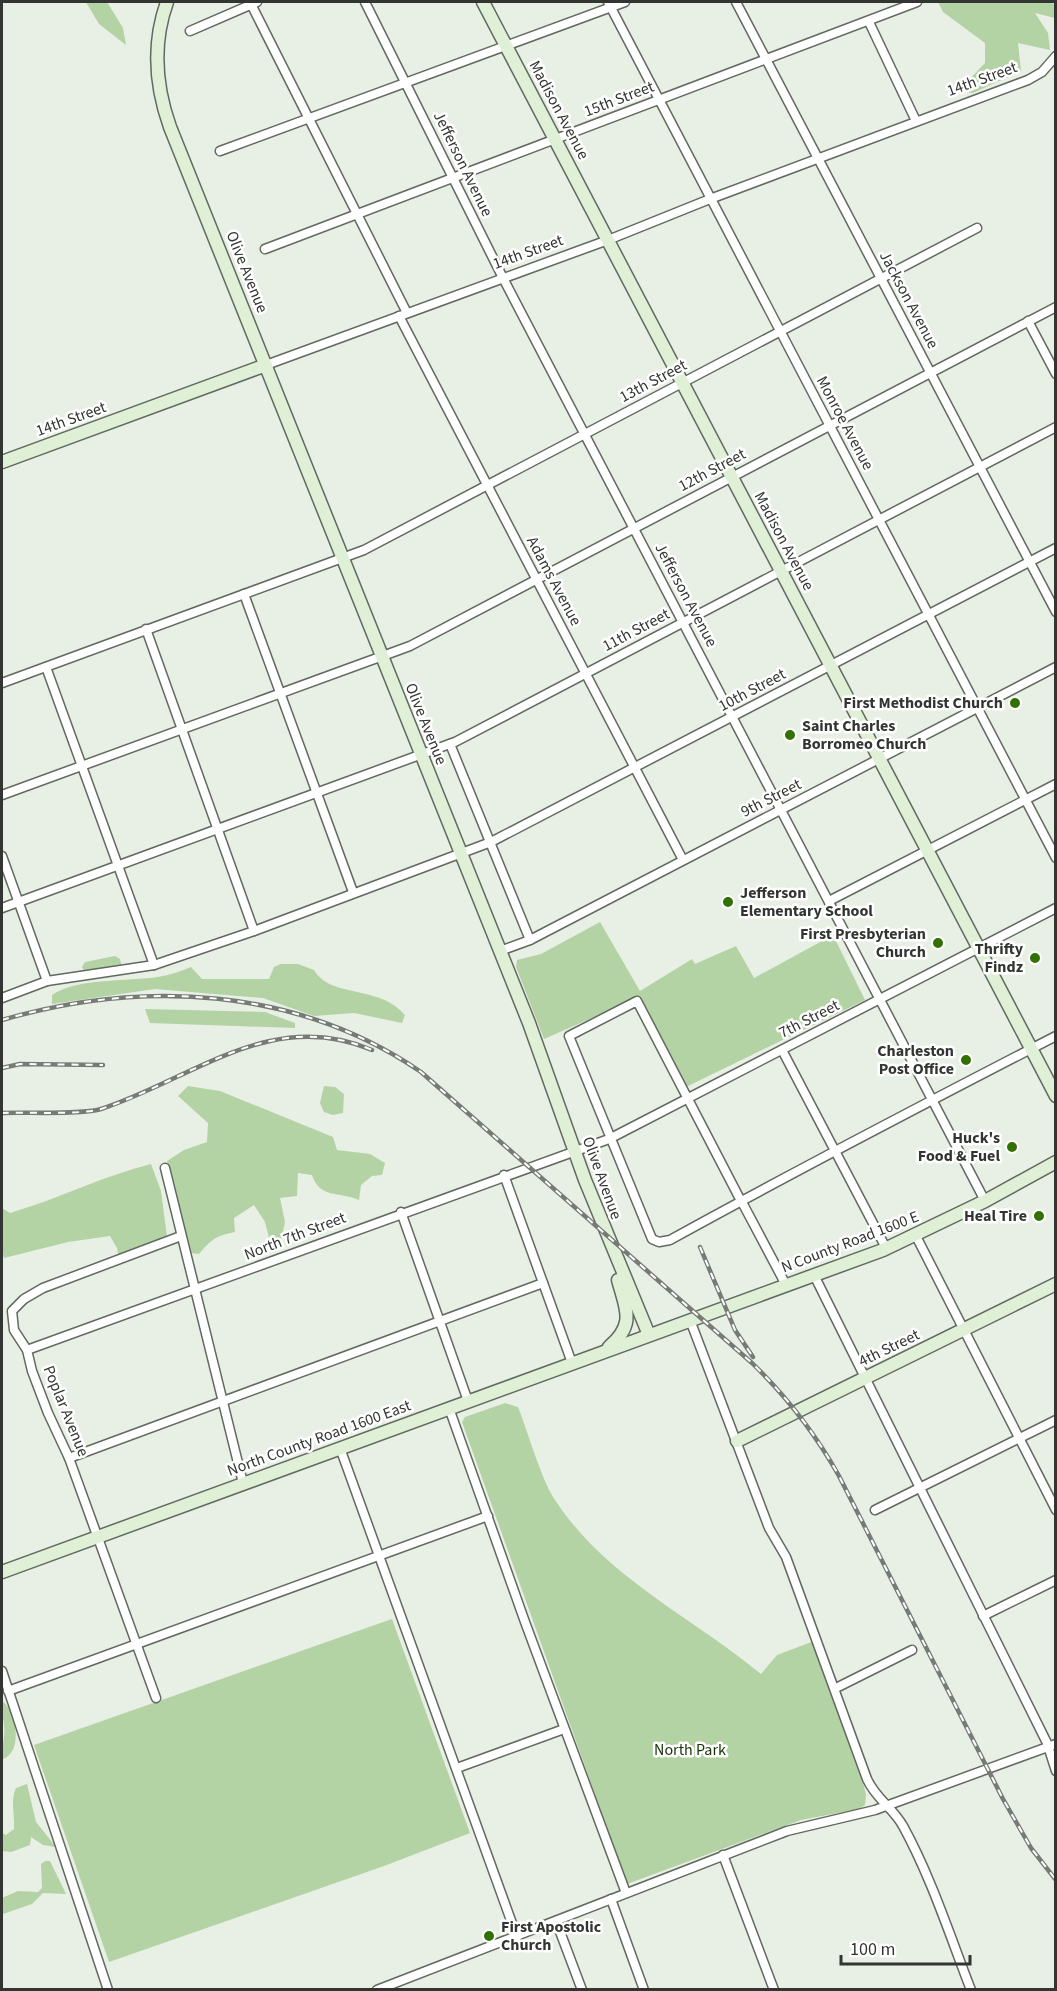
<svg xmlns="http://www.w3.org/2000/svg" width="1057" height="1991" viewBox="0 0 1057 1991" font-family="'Source Sans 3',sans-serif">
<rect width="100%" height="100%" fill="#e8efe5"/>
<g fill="#b3d3a5">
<polygon points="86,2 107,2 123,28 126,45 99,24"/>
<polygon points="938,2 1048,2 1055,4 1055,18 1035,13 1048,33 1050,50 1018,43 1021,71 973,93 967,92 965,84 985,63 985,43 943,12"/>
<polygon points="600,922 640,991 692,959 695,964 736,946 754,978 833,935 865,1000 686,1087 640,997 544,1039 516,967 517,960 541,954"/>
<polygon points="115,956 120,959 122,967 85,973 82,967 85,962"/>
<path d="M281 964H298L314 970C331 999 379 984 405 1015L402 1023 354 1013 314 1016 263 998 155 989 52 1004V995C80 976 134 983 168 975 176 973 183 970 191 967L202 979H269L274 967Z"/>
<polygon points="145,1009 265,1012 295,1023 295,1028 150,1023"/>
<path d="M188 1086 220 1091 333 1137 337 1150 370 1154 385 1163 382 1175 372 1176 361 1185 359 1200C338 1191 320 1199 312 1175L298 1173 297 1196 280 1198 285 1222 281 1240 269 1238 265 1222 254 1205 234 1218 235 1232C215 1236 211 1240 199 1254L190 1253 167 1161 184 1150 207 1142 208 1123 178 1096Z"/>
<polygon points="324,1086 335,1087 344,1094 343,1113 333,1115 324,1112 320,1103"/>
<path d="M151 1164 161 1191 167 1237 159 1246 119 1259 117 1248 110 1236 68 1242 4 1258 2 1250V1208L10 1213C58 1199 103 1176 151 1164Z"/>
<path d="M505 1403 518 1407C528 1432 541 1479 555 1500 605 1577 692 1617 761 1674L777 1655 814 1641 861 1774 866 1795 865 1805 859 1809 801 1820 627 1884 462 1422 465 1417Z"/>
<polygon points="392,1619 470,1833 384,1866 109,1962 34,1745"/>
<path d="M2 1701C16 1710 24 1752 3 1759 0 1749 6 1737 4 1725 3 1717 1 1710 2 1701Z"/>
<path d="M27 1784 36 1822 56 1847 43 1845 31 1837 30 1845 11 1852 2 1851V1833L6 1835 14 1829C15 1815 10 1800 16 1788Z"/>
<polygon points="45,1861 50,1861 66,1894 43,1893 32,1904 3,1914 2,1898 18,1891 38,1892 42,1888 41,1864"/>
</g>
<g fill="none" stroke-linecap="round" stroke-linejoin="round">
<defs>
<g id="street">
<polyline points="365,2 503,278 985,1201"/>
<polyline points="608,2 1056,858"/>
<polyline points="736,2 1056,612"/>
<polyline points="251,4 407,313"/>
<polyline points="869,22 916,121"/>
<polyline points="190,31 257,2"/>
<polyline points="220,151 625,2"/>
<polyline points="265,249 917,2"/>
<polyline points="399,316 683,860"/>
<polyline points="1028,321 1056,374"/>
<polyline points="266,365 608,240 710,199 1028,80 1042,72 1056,56"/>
<polyline points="244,594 353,892"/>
<polyline points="146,629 254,931"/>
<polyline points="46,667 154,965"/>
<polyline points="2,683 364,550 977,228"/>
<polyline points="450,744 530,940"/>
<polyline points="2,795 410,646 1056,307"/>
<polyline points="2,856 47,981"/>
<polyline points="829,901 1056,784"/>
<polyline points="2,908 455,742 1056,427"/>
<polyline points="500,951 530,940 1056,667"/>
<polyline points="2,998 47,981 154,965 254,931 491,842 1056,548"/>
<polyline points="782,1050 886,1248"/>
<polyline points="165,1168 243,1483"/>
<polyline points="504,1175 572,1363"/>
<polyline points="401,1212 468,1401"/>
<polyline points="916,1236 1056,1510"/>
<polyline points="814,1275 1047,1743 1056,1771"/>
<path d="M786 1285 743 1204 741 1201 637 1001 569 1036 652 1239 659 1242 670 1240C797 1170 926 1103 1056 1036"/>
<path d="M690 1320 769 1528 786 1557 867 1779C876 1799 893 1808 903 1826 931 1877 950 1936 971 1990"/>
<polyline points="27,1350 609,1139 1056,908"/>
<polyline points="449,1408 525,1622 626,1893"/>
<polyline points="340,1448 517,1937"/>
<polyline points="69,1458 543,1283"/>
<polyline points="875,1510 1056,1420"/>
<polyline points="983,1616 1056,1580"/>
<polyline points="2,1671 108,1990"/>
<polyline points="836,1688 912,1650"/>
<polyline points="8,1691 488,1516"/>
<polyline points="156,1698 69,1458 48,1413 32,1371 27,1350 14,1330 12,1311 24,1299 43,1288 181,1236"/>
<polyline points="457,1768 564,1729"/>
<polyline points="723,1855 774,1990"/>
<polyline points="611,1899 644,1990"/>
<polyline points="556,1921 582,1990"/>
<polyline points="377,1990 787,1831 875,1810 1056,1744"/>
</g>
<g id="secondary">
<path d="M167 2C152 44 155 85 170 127L529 1023 585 1180 649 1335"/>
<polyline points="483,2 1056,1096"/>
<polyline points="2,462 266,365"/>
<path d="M609 1347C636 1324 626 1309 618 1280"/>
<polyline points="737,1441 1056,1284"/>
<polyline points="2,1572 883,1250 985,1201 1056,1162"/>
</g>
</defs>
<use href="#street" stroke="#626960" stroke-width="11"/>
<use href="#secondary" stroke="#626960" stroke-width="15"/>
<use href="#street" stroke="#fff" stroke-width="8"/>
<use href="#secondary" stroke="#dff0d7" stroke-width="12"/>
<defs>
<g id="rail">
<path d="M2 1020C143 979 297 987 421 1072L752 1363C787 1397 815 1433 839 1476L1003 1799 1031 1848 1056 1880"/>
<polyline points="2,1068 20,1064 103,1065"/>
<path d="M2 1113C25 1112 82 1115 101 1109 193 1079 271 1007 372 1050"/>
<polyline points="700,1247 735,1330 753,1357"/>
</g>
</defs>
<use href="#rail" stroke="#767b75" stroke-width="4.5"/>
<use href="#rail" stroke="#fff" stroke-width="2" stroke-dasharray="7" stroke-linecap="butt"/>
</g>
<g fill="#337002" stroke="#fff" stroke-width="2">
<circle cx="1015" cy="703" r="6"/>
<circle cx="790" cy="735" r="6"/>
<circle cx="728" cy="902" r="6"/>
<circle cx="938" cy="943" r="6"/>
<circle cx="1035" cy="958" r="6"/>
<circle cx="966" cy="1060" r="6"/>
<circle cx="1012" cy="1147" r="6"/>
<circle cx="1039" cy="1216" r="6"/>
<circle cx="489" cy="1936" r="6"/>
</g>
<g text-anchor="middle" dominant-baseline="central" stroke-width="5" stroke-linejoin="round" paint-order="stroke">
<g font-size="16" fill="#323531" stroke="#fff">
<text transform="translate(982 79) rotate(-20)">14th Street</text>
<text transform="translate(619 99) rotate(-21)">15th Street</text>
<text transform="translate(559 110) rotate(62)">Madison Avenue</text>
<text transform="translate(463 164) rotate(64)">Jefferson Avenue</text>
<text transform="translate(528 252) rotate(-20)">14th Street</text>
<text transform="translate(247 272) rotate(68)">Olive Avenue</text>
<text transform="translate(909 300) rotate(62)">Jackson Avenue</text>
<text transform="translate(653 381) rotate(-28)">13th Street</text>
<text transform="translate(71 419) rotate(-20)">14th Street</text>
<text transform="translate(845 423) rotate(62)">Monroe Avenue</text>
<text transform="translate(712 470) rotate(-28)">12th Street</text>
<text transform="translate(784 541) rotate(62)">Madison Avenue</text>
<text transform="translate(554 581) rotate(62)">Adams Avenue</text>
<text transform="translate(686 595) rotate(62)">Jefferson Avenue</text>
<text transform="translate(636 630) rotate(-28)">11th Street</text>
<text transform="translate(752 690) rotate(-28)">10th Street</text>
<text transform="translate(426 724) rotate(68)">Olive Avenue</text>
<text transform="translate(771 798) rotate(-27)">9th Street</text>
<text transform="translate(809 1019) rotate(-27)">7th Street</text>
<text transform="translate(602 1178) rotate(70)">Olive Avenue</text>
<text transform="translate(295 1236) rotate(-21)">North 7th Street</text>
<text transform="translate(850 1242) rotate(-21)">N County Road 1600 E</text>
<text transform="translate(889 1348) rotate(-26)">4th Street</text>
<text transform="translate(66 1411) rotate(68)">Poplar Avenue</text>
<text transform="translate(319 1438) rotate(-20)">North County Road 1600 East</text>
</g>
<g font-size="16" font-weight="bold" fill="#323531" stroke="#fff" text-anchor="end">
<text x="1003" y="703">First Methodist Church</text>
<text x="802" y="726" text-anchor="start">Saint Charles<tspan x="802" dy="18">Borromeo Church</tspan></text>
<text x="740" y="893" text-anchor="start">Jefferson<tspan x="740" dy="18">Elementary School</tspan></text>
<text x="926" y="934">First Presbyterian<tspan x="926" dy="18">Church</tspan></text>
<text x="1023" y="949">Thrifty<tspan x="1023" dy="18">Findz</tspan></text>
<text x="954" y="1051">Charleston<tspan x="954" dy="18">Post Office</tspan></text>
<text x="1000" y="1138">Huck's<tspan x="1000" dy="18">Food &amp; Fuel</tspan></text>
<text x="1027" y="1216">Heal Tire</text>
<text x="501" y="1927" text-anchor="start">First Apostolic<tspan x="501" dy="18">Church</tspan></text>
</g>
<g font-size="16" fill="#173109" stroke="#fff">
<text x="690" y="1750">North Park</text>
</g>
</g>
<rect width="1057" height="1991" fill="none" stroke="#323531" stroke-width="6"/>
<path d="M841 1955v9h129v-9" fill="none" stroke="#323531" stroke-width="3"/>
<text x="850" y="1955" font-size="18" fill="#323531" stroke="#ffffff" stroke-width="4.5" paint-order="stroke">100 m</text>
</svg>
